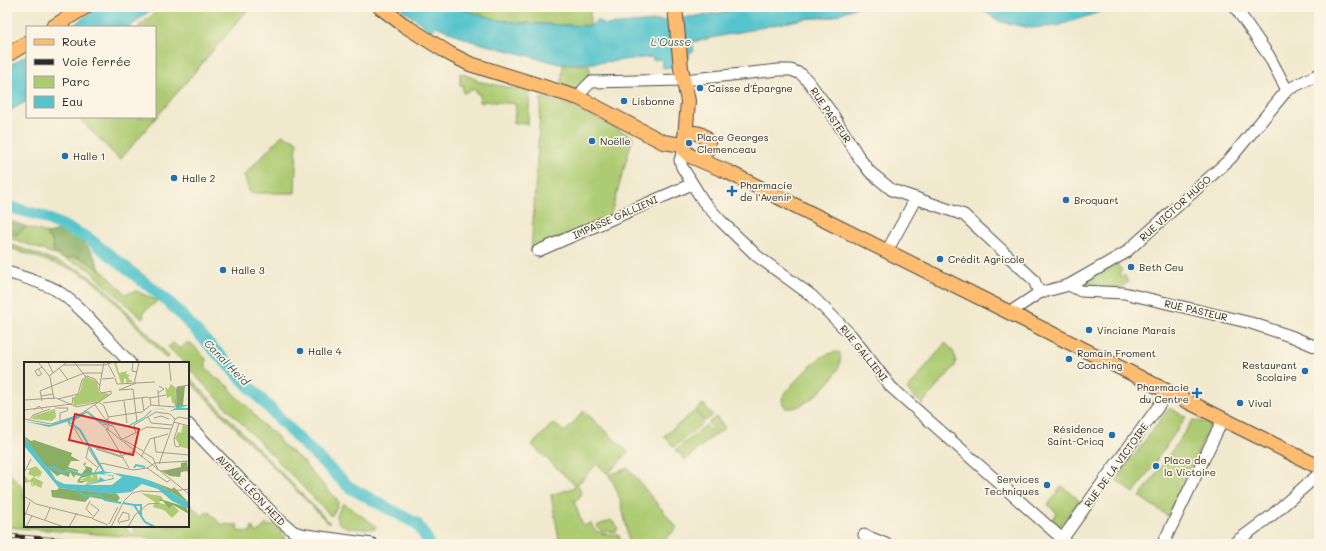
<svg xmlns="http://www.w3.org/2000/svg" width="1326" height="551" viewBox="0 0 1326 551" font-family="Mali,sans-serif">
<rect width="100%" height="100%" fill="#fcf5e5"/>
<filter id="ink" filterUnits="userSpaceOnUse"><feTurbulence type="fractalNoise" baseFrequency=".025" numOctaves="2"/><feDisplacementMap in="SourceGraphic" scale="8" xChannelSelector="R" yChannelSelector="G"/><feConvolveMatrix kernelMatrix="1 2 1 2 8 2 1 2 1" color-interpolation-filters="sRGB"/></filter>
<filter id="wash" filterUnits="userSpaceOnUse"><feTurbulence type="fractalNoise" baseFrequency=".012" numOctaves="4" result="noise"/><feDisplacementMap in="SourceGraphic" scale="16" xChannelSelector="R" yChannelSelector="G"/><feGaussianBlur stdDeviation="0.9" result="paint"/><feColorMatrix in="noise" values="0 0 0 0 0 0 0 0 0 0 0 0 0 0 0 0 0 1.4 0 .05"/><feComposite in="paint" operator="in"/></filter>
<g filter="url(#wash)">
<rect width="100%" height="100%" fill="#f1e9ce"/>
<g fill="#adcb72" stroke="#6c7b4e">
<polygon points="162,7 250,7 120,160 78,117 155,117 155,27 138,27"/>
<polygon points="455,7 590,7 590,26 521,23 499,20"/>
<polygon points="563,65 589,65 591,80 578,90 572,90 561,84"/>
<polygon points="460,73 476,79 477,81 530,92 528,124 514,123 516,104 484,101 483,103 479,102 480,94 476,93 476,89 463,93 463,85 460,85"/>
<polygon points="541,98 556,101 572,106 633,137 610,217 531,252"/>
<polygon points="282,135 297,141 295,193 250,193 244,175"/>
<polygon points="27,227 50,234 47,236 52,240 54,254 10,238"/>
<polygon points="7,243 80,270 103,286 169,356 167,359 102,289 91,280 79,272 7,247"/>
<path d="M75 257C92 258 114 282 125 294L136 291 158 301 143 312 144 317 142 319 92 272 84 266 64 259Z"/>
<polygon points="1117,264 1122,271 1119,273 1121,277 1124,275 1128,282 1122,288 1088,288 1087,280"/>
<polygon points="173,343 180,349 186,343 191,343 206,359 206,367 215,377 228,386 236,396 250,409 261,423 277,436 281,443 294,454 304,462 307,467 339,502 333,514 331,516 188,368 188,363 184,363 168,347"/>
<path d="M945 343C952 348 958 357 955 366L922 404 907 390Z"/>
<path d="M837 352 840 353C841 360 840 366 837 371 830 384 802 412 786 408 784 406 782 403 782 400 781 393 815 361 822 357 826 354 831 353 837 352Z"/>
<polygon points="188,376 330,523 329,524 188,380"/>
<polygon points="703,404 713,415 705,421 696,410"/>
<polygon points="1169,408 1186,417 1134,493 1116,480"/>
<polygon points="584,411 628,452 608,474 597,464 576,486 532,445 553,423 565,432"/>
<polygon points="695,411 704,422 674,447 664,436"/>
<polygon points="716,417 725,428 717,434 708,423"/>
<polygon points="1193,420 1208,423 1210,426 1168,516 1140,497"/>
<polygon points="706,425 715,435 685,460 676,450"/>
<path d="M628 468 677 528 660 544H629C625 520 622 496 609 475Z"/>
<polygon points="8,472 25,490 25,526 124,526 133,536 134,526 188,526 188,502 202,516 208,511 221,524 238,525 237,531 251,532 252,526 257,533 266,524 268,526 270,525 275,525 284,535 285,544 227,544 7,527"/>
<path d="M579 486 581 495 579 496 580 498 574 501 583 526 591 523C595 536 607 533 618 535L620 537V544H560L551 495Z"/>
<polygon points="1062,486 1079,500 1059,528 1051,521 1057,513 1048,505"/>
<path d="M343 503 376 526 375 529C363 528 340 532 336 517Z"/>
<polygon points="611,520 617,526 617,531 615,532 601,531 596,526"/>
</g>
<g fill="#8aaf64" stroke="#5a6d48">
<polygon points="7,220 27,227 16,235 9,233 7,233"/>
<path d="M61 228C81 239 93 247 100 270L80 257H75L64 259 54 254 52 240 46 236Z"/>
</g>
<g fill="#57c4cc" stroke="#41787c">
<polygon points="98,7 154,7 130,27 71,27"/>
<polygon points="399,7 455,7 499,20 521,23 590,26 598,20 605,25 669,20 759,7 857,7 832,17 803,19 692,42 694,51 689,53 689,58 686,58 686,66 663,68 662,59 653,60 652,57 594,63 560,64 471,41 436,26 431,31"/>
<polygon points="977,7 1115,7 1057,26 1031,28 1001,22"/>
<polygon points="27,55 27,101 7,112 7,67"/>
</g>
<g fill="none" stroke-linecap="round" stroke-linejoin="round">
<polyline stroke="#57c4cc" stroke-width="12" points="7,206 42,216 88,238 168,301 301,441 349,487 417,524 427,539 428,544"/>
</g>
</g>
<g filter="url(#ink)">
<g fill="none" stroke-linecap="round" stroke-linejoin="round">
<defs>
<g id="minor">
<polyline points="1235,7 1269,56 1287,90"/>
<polyline points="579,98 583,90 591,82 684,80 779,70 791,70 801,74 808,81 831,112 860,159 870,172 892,190 964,215 1034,280 1039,293"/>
<polyline points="684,150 680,160 682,167 703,201 721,221 757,256 812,296 851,335 891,387 1068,544"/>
<polyline points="538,251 692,184"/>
<polyline points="887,251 916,198"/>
<path d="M7 272C22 277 42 282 56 290 83 307 108 340 130 363"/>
<polyline points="1069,285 1081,291 1124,293 1251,323 1293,337 1319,348"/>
<polyline points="1009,313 1039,293 1069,285 1125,253 1230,159 1287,90 1319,74"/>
<polyline points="188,424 276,517 294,532 306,535 372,544"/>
<polyline points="864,535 886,544"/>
<polyline points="1063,538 1108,475 1158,407 1167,390"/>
<polyline points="1163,544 1223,419"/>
<polyline points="1233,544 1271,516 1319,474"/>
</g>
<g id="major">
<polyline points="380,7 404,25 450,54 470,64 579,98 663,142 683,145"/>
<polyline points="675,7 681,68 688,101 685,138"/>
<polyline points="53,27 85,7"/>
<polyline points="7,55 27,43"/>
<path d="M694 157C699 157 704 155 707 150 714 130 679 125 684 150L690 156 728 172 1319 467"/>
</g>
</defs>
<use href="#minor" stroke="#494843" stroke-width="13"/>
<use href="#major" stroke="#494843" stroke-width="16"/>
<use href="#minor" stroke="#fff" stroke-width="11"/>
<use href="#major" stroke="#febc70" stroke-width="14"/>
<defs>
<g id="rail">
<polyline points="7,536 119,544"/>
<polyline points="7,543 19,544"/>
</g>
</defs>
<use href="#rail" stroke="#2b2b2b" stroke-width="4.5"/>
<use href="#rail" stroke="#fcf5e5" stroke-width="3" stroke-dasharray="9" stroke-linecap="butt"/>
</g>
</g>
<g fill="#1f6fb2" stroke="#fcf5e5" stroke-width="1.5">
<circle cx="700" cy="88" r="4"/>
<circle cx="624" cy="101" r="4"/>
<circle cx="592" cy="141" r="4"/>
<circle cx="689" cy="143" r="4"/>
<circle cx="65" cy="156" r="4"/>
<circle cx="174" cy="178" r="4"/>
<path d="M730 185h4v4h4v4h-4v4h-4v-4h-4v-4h4z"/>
<circle cx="1066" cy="200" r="4"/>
<circle cx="940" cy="259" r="4"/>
<circle cx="1131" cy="267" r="4"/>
<circle cx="223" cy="270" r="4"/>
<circle cx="1089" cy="330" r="4"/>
<circle cx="300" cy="351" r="4"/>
<circle cx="1069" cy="359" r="4"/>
<circle cx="1305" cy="371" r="4"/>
<path d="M1195 387h4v4h4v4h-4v4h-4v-4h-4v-4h4z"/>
<circle cx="1240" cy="403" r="4"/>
<circle cx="1112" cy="435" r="4"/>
<circle cx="1156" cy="466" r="4"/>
<circle cx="1047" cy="485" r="4"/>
</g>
<g text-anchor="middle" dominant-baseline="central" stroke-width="3.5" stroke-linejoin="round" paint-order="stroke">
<g font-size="10" fill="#2b2b2b" stroke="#fcf5e5" text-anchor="start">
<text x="708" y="88">Caisse d'Épargne</text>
<text x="632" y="101">Lisbonne</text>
<text x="697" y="137">Place Georges<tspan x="697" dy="12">Clemenceau</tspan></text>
<text x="600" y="141">Noëlle</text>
<text x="73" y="156">Halle 1</text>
<text x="182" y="178">Halle 2</text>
<text x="740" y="185">Pharmacie<tspan x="740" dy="12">de l'Avenir</tspan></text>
<text x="1074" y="200">Broquart</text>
<text x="948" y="259">Crédit Agricole</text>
<text x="1139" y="267">Beth Ceu</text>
<text x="231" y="270">Halle 3</text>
<text x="1097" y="330">Vinciane Marais</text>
<text x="308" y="351">Halle 4</text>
<text x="1077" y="353">Romain Froment<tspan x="1077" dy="12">Coaching</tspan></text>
<text x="1297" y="365" text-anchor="end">Restaurant<tspan x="1297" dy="12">Scolaire</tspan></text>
<text x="1189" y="387" text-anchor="end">Pharmacie<tspan x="1189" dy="12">du Centre</tspan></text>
<text x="1248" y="403">Vival</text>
<text x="1104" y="429" text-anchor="end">Résidence<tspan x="1104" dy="12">Saint-Cricq</tspan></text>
<text x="1164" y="460">Place de<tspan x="1164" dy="12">la Victoire</tspan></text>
<text x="1039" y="479" text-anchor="end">Services<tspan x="1039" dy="12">Techniques</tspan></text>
</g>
<g font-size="10" fill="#2b2b2b" stroke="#fcf5e5">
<text transform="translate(831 115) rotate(56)">RUE PASTEUR</text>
<text transform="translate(1175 208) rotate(-42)">RUE VICTOR HUGO</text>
<text transform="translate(615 217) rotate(-24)">IMPASSE GALLIENI</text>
<text transform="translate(1196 310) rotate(13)">RUE PASTEUR</text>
<text transform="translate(864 353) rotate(51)">RUE GALLIENI</text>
<text transform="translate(1116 465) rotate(-54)">RUE DE LA VICTOIRE</text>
<text transform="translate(251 490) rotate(46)">AVENUE LÉON HEID</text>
</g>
<g font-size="11" font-style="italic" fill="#38595b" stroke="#fcf5e5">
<text x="671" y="41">L'Ousse</text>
<text transform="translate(227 362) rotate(46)">Canal Heïd</text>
</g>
</g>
<g transform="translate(24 362)">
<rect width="165" height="165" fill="#f1e9ce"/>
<path d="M92 0 95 11 103 9 102 12 106 13 104 16 109 20 102 21V17H100V21H97L90 1ZM63 15 73 19 75 30 87 32 76 39 50 44 49 36 56 30 59 18ZM147 22 152 26 151 41H148L147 34 143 36 141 25 144 27ZM31 47 32 55 28 59 8 57 9 54ZM159 63 165 65V87L157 85 151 76 154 70 157 71ZM12 104 18 110 15 117 16 113 13 116 14 113 11 115 4 112 6 108H2ZM68 112H73L74 119 62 122 64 119 57 121H55L52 120 61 119 56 118 66 113 69 117ZM0 113 5 119 9 115 19 120 17 126 11 123 8 125 10 119 7 124V120L0 121ZM117 131 137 134 139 137 133 141 141 142 145 147 149 143 155 149 148 156 140 148 129 145 131 140Z" fill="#adcb72"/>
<path d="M161 24 159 43 152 46 153 25ZM0 74 7 79 10 78 48 91 47 94 56 99H47L44 105 54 108V110L45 107 39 110 23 105 16 99ZM62 100 61 104 68 106V113L57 116 56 119H61L57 121 53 119 57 114 51 113 50 116 46 110 45 115 37 112 33 114 24 106 28 105 38 110 48 109 57 113 62 106 59 102ZM163 100 165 113 163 109 157 110 156 115 146 114 137 109 157 105V101ZM130 120 148 127 150 125 165 141ZM35 126 93 132 96 136 93 140 66 135 61 140 28 135 27 128H33ZM136 137 162 145 165 152 149 143 145 147 139 139H135Z" fill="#8aaf64"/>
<path d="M156 43H165L145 50 136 46 129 48 120 56 104 65 77 61 71 58 64 50 53 57 25 65 0 59 26 63 64 49 76 59 103 64 120 55 126 49 137 46 145 50ZM0 75 23 105 30 104 39 110 45 107 58 112 78 109 115 115 130 120 165 141V147L148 139 134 127 118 122 107 130 89 132 35 126 1 85ZM24 105 39 111 48 109 57 114 71 112 88 113 89 116 81 118 76 115 74 119 60 123 40 122 32 118ZM80 111H89L98 115 88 123H63L90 117 89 113 85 114Z" fill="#57c4cc" fill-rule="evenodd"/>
<path fill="none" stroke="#57c4cc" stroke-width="2" d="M152 47H165M44 59 56 68 80 110M110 106 112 103 121 105M52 127 60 134 75 133 81 138 97 141M99 141 110 143 121 160 131 165M110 143H117V154"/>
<path fill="none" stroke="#a29d8d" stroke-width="1" d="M14 0 26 15 30 37M24 0 29 11M50 0 62 15M109 0 108 9 113 10M145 0 147 19M84 2 91 15M40 3H80L90 0M35 6 44 18M14 7 18 12 14 14 11 9 18 5M25 14 43 0M91 16 93 22 131 20M78 17 90 16M112 21 95 28 109 27 113 60M110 22 115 0M134 28 135 43M134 31 140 27 135 24M17 34 29 32M118 36 120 49M126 36 142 33M34 37 54 32 58 18 63 14 71 17 76 24M0 38 32 36 53 45 75 40M18 39 16 29 60 11H78M100 39 103 61M75 40 80 44 84 54V68M79 41 123 35 126 36 127 43M71 43 81 57 84 58M127 43 151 45 153 25 165 23M31 46H44L43 49 36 51V59M0 48 48 42 49 35M10 48 15 44 19 48M61 49 165 132M84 55 118 50 127 43M124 55 127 61 148 63M130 56 137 54 145 57M0 57 27 62 55 53 87 32V29L78 31 75 28 80 0M6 57 9 53 26 47M44 57 45 63 51 67 59 81 65 83 62 96 73 105M151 57 155 55 165 57M150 60 165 64M79 62 89 64 98 78M82 67 105 106M112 71 110 63 132 50 146 52 151 57M130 75 132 90 165 93M150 76 151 84 155 85 156 82M150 77 155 61M97 78 123 65 147 67M100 78 119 89M67 84 97 94 110 89M64 86 75 103M72 87 100 96M119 90 129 96 134 108M117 95 126 77 144 72M135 102 151 57M123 106 131 101 165 99M123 106 143 120 146 118M136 109 165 108M71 110 77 101 109 108 123 106M0 111 7 97M0 134 12 142 68 156M66 139 62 147 69 154M67 142 75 148 68 157M0 151 40 165M0 156 6 140M69 157 84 163M21 158 26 146M85 162 94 145M96 162 94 159 99 150 105 152V158L96 160M2 165 8 154M45 165 53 151M87 165 100 139 108 131 117 129 140 130 165 127M104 165 111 153 124 142 136 141"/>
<path fill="#d62828" fill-opacity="0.15" stroke="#d62828" stroke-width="2" d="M51 52 115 67 109 93 45 78Z"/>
<rect width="165" height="165" fill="none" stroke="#2b2b2b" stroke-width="2"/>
</g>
<rect width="1326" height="551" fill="none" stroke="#fcf5e5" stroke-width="24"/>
<rect x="26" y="26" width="130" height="92" fill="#fcf5e5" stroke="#a8a49b"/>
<rect x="34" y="39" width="20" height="6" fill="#febc70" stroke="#a8a49b"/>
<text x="62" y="46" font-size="12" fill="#2b2b2b">Route</text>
<rect x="34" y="59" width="20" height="6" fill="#2b2b2b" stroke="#a8a49b"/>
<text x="62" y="66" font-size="12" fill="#2b2b2b">Voie ferrée</text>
<rect x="34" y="76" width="20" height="12" fill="#adcb72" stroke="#a8a49b"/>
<text x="62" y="86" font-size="12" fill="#2b2b2b">Parc</text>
<rect x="34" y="96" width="20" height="12" fill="#57c4cc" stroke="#a8a49b"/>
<text x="62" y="106" font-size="12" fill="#2b2b2b">Eau</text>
</svg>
